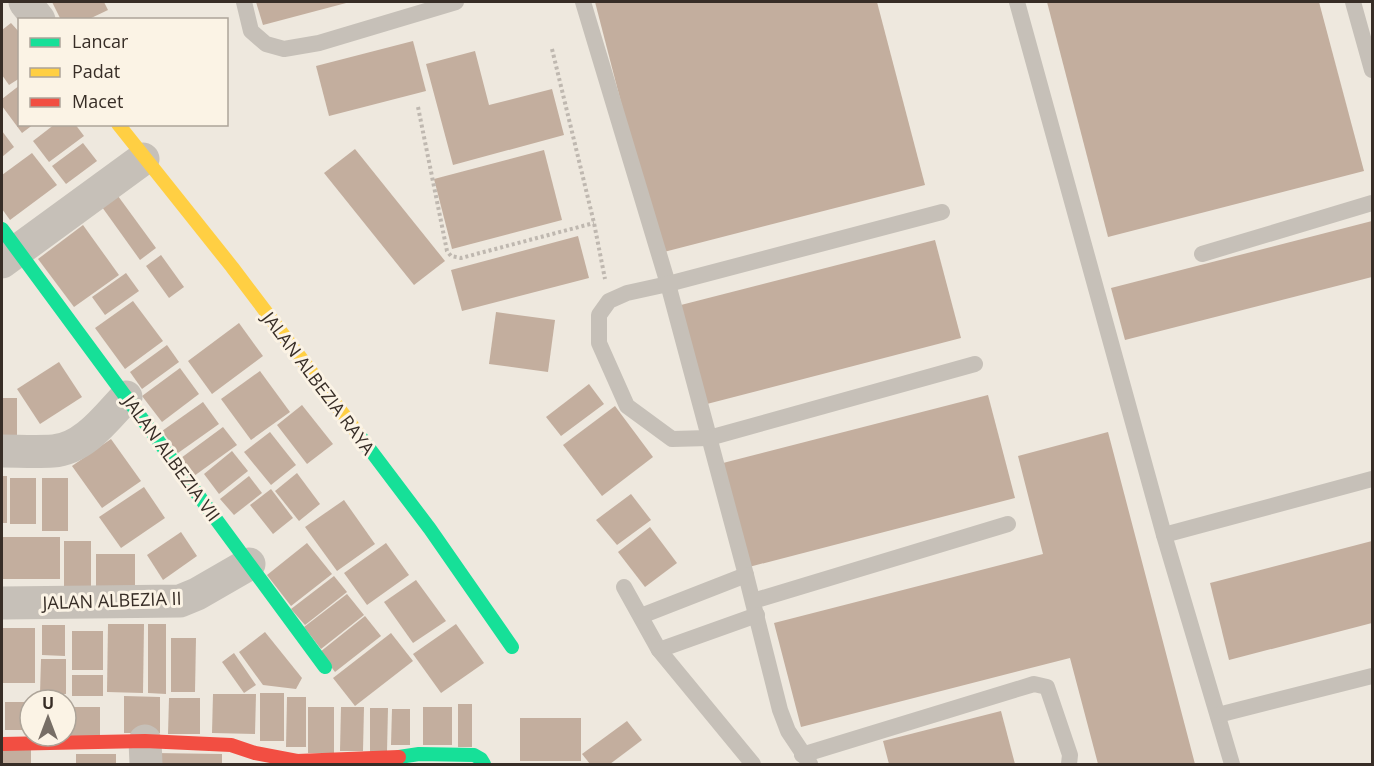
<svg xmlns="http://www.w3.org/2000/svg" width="1374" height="766" viewBox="0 0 1374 766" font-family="'Open Sans',sans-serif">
<rect width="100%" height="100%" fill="#eee8de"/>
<g fill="#c3ae9e">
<polygon points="52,2 104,2 108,10 87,20 61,20"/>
<polygon points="256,2 350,2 263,25"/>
<polygon points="595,2 877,2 925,185 660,253"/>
<polygon points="1047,2 1319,2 1364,171 1108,237"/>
<polygon points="11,23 20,33 20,78 9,85 2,75 2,30"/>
<polygon points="413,41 426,91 329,116 316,66"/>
<polygon points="475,51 489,105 552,89 564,135 453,165 426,64"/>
<polygon points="20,85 20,124 34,124 22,133 2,106 2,99"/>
<polygon points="55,124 75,124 84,136 49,162 33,141"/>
<polygon points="2,131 14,147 2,157"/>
<polygon points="83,143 97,161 66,184 52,166"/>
<polygon points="355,149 445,261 414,285 324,173"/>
<polygon points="544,150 562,220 452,249 434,179"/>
<polygon points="32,153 57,185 10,220 2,209 2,175"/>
<polygon points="118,196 156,248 140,260 102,207"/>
<polygon points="1372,221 1372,277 1125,340 1111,288"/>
<polygon points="83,225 119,275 74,307 38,259"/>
<polygon points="578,236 589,278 462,311 451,270"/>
<polygon points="935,240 961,338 703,405 677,306"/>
<polygon points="161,255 184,287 169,298 146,266"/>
<polygon points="126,273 139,291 105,315 92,297"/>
<polygon points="133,301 163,341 125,369 95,328"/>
<polygon points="496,312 555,320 548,372 489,364"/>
<polygon points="239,323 263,356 212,394 188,361"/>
<polygon points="167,345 179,362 142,389 130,372"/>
<polygon points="59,362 82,397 40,424 17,389"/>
<polygon points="180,368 199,394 162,422 142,396"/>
<polygon points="260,371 290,412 251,440 221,399"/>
<polygon points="589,384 604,404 561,436 546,417"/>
<polygon points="988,395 1015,498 749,567 723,463"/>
<rect x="2" y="398" width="15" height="43"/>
<polygon points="203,402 219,424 178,453 162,431"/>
<polygon points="302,405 333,444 307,464 277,425"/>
<polygon points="615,406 653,457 602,496 563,445"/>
<polygon points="223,427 237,445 194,476 181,458"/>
<polygon points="270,432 296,465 271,485 244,452"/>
<polygon points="1108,432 1195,764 1098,764 1070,658 801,727 774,623 1043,554 1018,456"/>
<polygon points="111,439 141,481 102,508 72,466"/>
<polygon points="232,451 248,471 219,494 204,474"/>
<polygon points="297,473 320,504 299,521 275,491"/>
<rect x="2" y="476" width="5" height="47"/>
<polygon points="249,476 262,493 234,515 220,499"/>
<rect x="10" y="478" width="26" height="46"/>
<rect x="42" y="478" width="26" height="53"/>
<polygon points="144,487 165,518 121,548 99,517"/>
<polygon points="271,489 293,518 273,534 250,505"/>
<polygon points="631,494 651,520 617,545 596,520"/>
<polygon points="344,500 375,544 337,571 305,527"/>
<polygon points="650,527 677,563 645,587 618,552"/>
<polygon points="181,532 197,556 163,580 147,555"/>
<rect x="2" y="537" width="58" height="42"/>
<rect x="64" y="541" width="27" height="50"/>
<polygon points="1372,541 1372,623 1229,660 1210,583"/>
<polygon points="307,543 332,574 291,606 267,575"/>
<polygon points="386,543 409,575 367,605 344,573"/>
<rect x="96" y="554" width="39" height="33"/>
<polygon points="334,576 347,592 305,625 291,609"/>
<polygon points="416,580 446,621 413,643 384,602"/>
<polygon points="347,594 364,615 321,649 304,627"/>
<polygon points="365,616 381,636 335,672 320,652"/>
<polygon points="108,624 144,624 143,693 107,692"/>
<polygon points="148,624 166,624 166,694 148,693"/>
<polygon points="456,624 484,663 441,693 413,654"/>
<polygon points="42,625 65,625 65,656 42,655"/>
<rect x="2" y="628" width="33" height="55"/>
<rect x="72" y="631" width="31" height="39"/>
<polygon points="265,632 302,678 296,689 263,685 239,652"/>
<polygon points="391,633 413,661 355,706 333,678"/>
<polygon points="171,638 196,638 195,692 171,692"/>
<polygon points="234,653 256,685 244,693 222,662"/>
<polygon points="41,659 66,659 66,694 40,694"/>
<rect x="72" y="675" width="31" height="21"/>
<rect x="260" y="693" width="24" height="48"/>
<polygon points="213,694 256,694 255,734 212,733"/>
<polygon points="124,696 160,697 160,733 124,733"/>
<polygon points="287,697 306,697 306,747 286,747"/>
<polygon points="169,698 200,698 200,734 168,734"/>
<rect x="5" y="702" width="25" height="28"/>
<rect x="458" y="704" width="14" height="43"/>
<rect x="66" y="707" width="34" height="30"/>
<rect x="308" y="707" width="26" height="46"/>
<polygon points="341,707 364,707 363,751 340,751"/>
<rect x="423" y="707" width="29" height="38"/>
<polygon points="370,708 388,708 387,752 370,752"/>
<polygon points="392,709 410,709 410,745 391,745"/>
<polygon points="1001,711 1015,764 889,764 883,741"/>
<rect x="520" y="718" width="61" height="43"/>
<polygon points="627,721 642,740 610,764 590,764 582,754"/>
<rect x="2" y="749" width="29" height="15"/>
<polygon points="155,753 222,754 222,764 155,764"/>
<rect x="76" y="754" width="40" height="10"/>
</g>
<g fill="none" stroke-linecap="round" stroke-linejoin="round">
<g stroke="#bfb8b0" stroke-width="4" stroke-dasharray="3 3" stroke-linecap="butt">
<polyline points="552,49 594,223 605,279"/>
<polyline points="418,107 447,251 451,256 461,258 594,223"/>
</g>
<g stroke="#c6c0b8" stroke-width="16">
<polyline points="244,2 251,31 266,44 284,49 319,43 456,2"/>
<polyline points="583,2 668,284 746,575 780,710 788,731 810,764"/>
<polyline points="1017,2 1164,535 1232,764"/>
<polyline points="1353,2 1372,70"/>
<polyline points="942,212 668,284 627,293 609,301 599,315 599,343 627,406 672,439 709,438 975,364"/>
<polyline points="1202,254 1372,203"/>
<polyline points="1164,535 1372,479"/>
<polyline points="624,587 659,650 753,764"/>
<polyline points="753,601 1008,524"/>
<polyline points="641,616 746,575"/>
<polyline points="659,650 757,615"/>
<polyline points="1218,715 1372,676"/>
<polyline points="802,755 1034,684 1047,687 1070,755 1069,764"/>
</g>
<g stroke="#c6c0b8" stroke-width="33">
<polyline points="25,2 39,20"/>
<polyline points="2,262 143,159"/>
<path d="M2 451C18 451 36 452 53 451 84 449 107 417 126 397"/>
<polyline points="2,603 180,601 197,594 249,564"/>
<polyline points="145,741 146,764"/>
</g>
<g stroke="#16e098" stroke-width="14">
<polyline points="2,229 325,667"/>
<polyline points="359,435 430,529 512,647"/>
<polyline points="399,757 419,754 474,755 481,759 484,764"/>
</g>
<polyline stroke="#ffcf43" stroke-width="14" points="118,124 232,267 359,435"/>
<polyline stroke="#f24e42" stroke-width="14" points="2,744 145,741 231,745 255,753 297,761 399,757"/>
</g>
<g text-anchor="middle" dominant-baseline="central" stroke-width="6" stroke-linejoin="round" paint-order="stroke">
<g font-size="18" fill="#372d26" stroke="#fbf3e5">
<text transform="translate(319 383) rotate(53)">JALAN ALBEZIA RAYA</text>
<text transform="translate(172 458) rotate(54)">JALAN ALBEZIA VII</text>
<text transform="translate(112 600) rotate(-2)">JALAN ALBEZIA II</text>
</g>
</g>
<rect width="1374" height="766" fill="none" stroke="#372d26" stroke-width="6"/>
<rect x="18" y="18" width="210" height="108" fill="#fbf3e5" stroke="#ada499" stroke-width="1.5"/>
<rect x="30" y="38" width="30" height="9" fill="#16e098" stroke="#ada499" stroke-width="1.5"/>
<text x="72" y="48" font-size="18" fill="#372d26">Lancar</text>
<rect x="30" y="68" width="30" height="9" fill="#ffcf43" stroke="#ada499" stroke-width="1.5"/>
<text x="72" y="78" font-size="18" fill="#372d26">Padat</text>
<rect x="30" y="98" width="30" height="9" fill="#f24e42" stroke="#ada499" stroke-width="1.5"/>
<text x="72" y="108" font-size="18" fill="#372d26">Macet</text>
<g transform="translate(48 718)"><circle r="28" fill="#fbf3e5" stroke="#ada499" stroke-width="1.5"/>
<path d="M0-4.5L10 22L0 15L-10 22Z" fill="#776e66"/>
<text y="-9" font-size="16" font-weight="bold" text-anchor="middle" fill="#372d26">U</text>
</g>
</svg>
